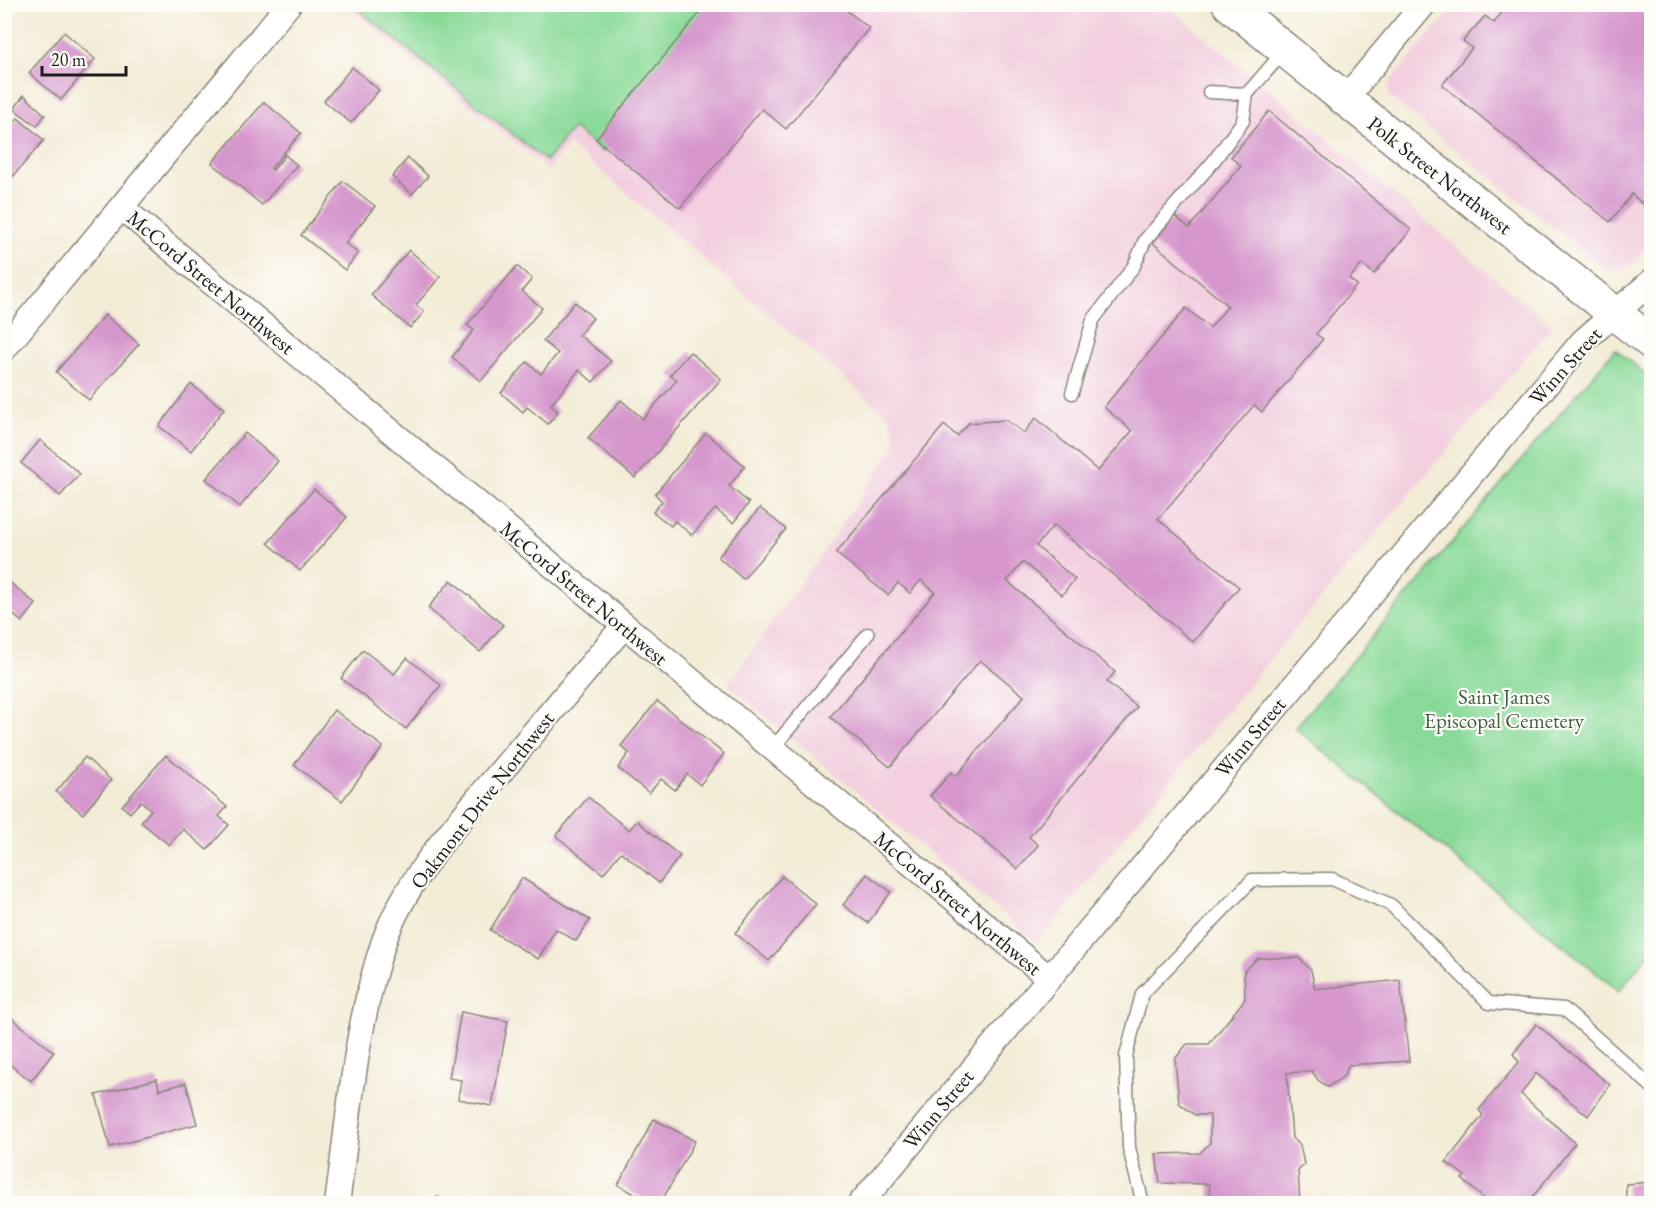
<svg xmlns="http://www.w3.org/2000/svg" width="1656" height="1208" viewBox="0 0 1656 1208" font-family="'EB Garamond',serif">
<rect width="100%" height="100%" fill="#fdfcf7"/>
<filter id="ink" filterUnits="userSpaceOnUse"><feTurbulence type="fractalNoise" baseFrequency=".0167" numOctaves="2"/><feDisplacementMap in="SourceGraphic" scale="12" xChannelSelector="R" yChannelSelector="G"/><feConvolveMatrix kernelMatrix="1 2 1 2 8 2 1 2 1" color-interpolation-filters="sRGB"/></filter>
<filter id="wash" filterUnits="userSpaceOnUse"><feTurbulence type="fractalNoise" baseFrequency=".008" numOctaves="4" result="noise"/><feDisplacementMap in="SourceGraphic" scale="24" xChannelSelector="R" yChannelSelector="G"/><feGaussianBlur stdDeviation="1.35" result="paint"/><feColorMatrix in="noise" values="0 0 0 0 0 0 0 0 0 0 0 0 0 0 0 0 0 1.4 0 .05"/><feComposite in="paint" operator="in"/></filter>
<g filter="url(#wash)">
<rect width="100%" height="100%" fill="#f3ecd7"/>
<g fill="#f3cfe0">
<polygon points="346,5 1166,5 1552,326 1290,635 1037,943 728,684 831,541 896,445 891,418 569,144 548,170"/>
<polygon points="1455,5 1651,5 1651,240 1632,264 1619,271 1608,271 1389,96 1388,84"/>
</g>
<g fill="#89da99" stroke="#527b5a" stroke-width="1.5">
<polygon points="353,5 797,5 609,144 603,152 573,128 546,161"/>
<polygon points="1615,349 1652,379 1651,951 1619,991 1295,728"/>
</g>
<g id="blocks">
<g fill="#d697cd">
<polygon points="707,4 847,4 844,8 869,28 786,129 762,109 680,208 596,139"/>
<polygon points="1508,4 1652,4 1652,188 1641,203 1632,194 1610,222 1442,85 1472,48 1463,41 1485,16 1494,23"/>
<polygon points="64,32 95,59 61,100 29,73"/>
<polygon points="352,67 379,90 351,123 324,101"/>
<polygon points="24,95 45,115 37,126 14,109"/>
<polygon points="264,102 301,133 271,168 273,170 285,155 297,165 262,205 212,163"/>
<polygon points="1269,111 1411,230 1374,274 1362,264 1349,279 1357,285 1316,334 1323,339 1262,412 1254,405 1158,519 1239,587 1193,642 1054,525 1036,546 1075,579 1062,595 1023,562 1007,581 1115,672 1107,682 1137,707 1029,837 1038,845 1018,869 930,796 951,772 956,776 1024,696 980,660 890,767 830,717 935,592 921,580 910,593 898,583 888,595 836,553 944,425 957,436 969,423 1006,420 1024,433 1036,418 1098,471 1132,431 1104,407 1186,308 1210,328 1228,306 1153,243 1175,216 1189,228 1241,166 1231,157"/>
<polygon points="18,118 44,140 4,187 4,135"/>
<polygon points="408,158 428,176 412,194 392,177"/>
<polygon points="343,181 375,206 345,243 358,253 345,270 301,235"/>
<polygon points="409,250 440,277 416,305 424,312 410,328 371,295"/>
<polygon points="517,266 532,279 522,291 542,308 481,381 452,357 474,330 467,325"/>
<polygon points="575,302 593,318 579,335 611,361 593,382 579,370 551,405 558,412 548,424 527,407 523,412 501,393 527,362 541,374 558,353 543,341"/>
<polygon points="105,315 139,344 89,400 56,372"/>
<polygon points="690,352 721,379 635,478 588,438 621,400 643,419 677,380 670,375"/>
<polygon points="191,384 224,409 191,451 159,426"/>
<polygon points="245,433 278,461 240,507 206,479"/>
<polygon points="706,433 745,466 729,486 749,503 733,523 715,509 692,535 675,521 671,526 653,512 662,501 655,494"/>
<polygon points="40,440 80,474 60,496 21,463"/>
<polygon points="314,489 347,517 300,571 268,543"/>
<polygon points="760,508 786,529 743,579 718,557"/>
<polygon points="4,578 36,604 22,622 4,607"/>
<polygon points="451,580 503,625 480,652 428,608"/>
<polygon points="363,650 394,674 407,658 441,685 406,729 341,678"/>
<polygon points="657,701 724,754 700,785 687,774 675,790 661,779 649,793 618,768 629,753 621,746"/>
<polygon points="334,710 383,747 342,801 294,765"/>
<polygon points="166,755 227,807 219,816 229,825 207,850 183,829 169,845 141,822 151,810 141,801 130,813 122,806"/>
<polygon points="85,757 111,780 83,814 56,792"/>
<polygon points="588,797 629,830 637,821 680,856 659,883 621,852 603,874 556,836"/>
<polygon points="867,874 891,892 868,923 843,905"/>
<polygon points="782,876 816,904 769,961 735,933"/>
<polygon points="522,878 590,920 576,941 556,929 538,959 490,930"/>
<polygon points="1258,958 1299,958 1311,970 1315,989 1400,980 1409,1061 1349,1065 1344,1076 1328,1087 1318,1080 1312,1071 1287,1073 1292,1138 1300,1145 1304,1164 1298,1171 1300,1204 1211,1204 1209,1184 1160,1183 1156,1154 1200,1153 1210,1143 1210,1115 1195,1115 1179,1103 1175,1059 1187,1044 1209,1044 1245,999 1244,971"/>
<polygon points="4,1012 54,1052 31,1081 4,1060"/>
<polygon points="461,1012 508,1021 492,1106 458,1099 461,1080 449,1078"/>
<polygon points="1536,1024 1610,1085 1588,1116 1536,1073 1521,1094 1575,1143 1527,1204 1490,1204 1462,1179 1465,1176 1446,1162 1483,1115 1479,1110 1519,1062 1513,1054"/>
<polygon points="157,1079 159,1090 186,1083 197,1124 110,1147 96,1095"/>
<polygon points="654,1119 695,1141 660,1204 653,1204 618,1185"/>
<polygon points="1652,1182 1652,1204 1626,1204 1626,1184"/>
<polygon points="437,1197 461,1203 461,1204 436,1204"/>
<polygon points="616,1197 624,1204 611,1204"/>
</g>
</g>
</g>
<g filter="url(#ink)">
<use href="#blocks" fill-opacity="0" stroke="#88847a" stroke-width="1.5"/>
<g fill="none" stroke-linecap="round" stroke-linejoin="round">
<defs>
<g id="lane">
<polyline points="1209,92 1247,94 1284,51"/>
<polyline points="1072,393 1093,320 1134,266 1145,240 1213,162 1243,121 1247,94"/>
<polyline points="772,749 868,634"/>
<polyline points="1143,1204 1129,1148 1126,1056 1142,994 1252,880 1332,879 1391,905 1489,1003 1564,1009 1652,1087"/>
</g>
<g id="street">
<polyline points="1345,99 1424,4"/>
<polyline points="122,208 1048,977"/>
<polyline points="4,349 289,4"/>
<path d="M337 1204C349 1117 355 1028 383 944 405 880 454 827 497 776 539 726 581 676 623 627"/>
<polyline points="860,1204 1583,341 1652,281"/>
</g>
<polyline id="secondary" points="1229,4 1345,99 1652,343"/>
</defs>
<use href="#lane" stroke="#88847a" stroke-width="15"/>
<use href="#street" stroke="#88847a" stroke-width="27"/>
<use href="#secondary" stroke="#88847a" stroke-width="36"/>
<use href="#lane" stroke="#fff" stroke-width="12"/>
<use href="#street" stroke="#fff" stroke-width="24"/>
<use href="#secondary" stroke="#fff" stroke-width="33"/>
</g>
</g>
<g text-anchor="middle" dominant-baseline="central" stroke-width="4.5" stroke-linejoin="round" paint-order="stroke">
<g font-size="21" fill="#1c1c1c" stroke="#fdfcf7">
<text transform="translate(1440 175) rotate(38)">Polk Street Northwest</text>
<text transform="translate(211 282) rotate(40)">McCord Street Northwest</text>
<text transform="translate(1565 366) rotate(-48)">Winn Street</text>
<text transform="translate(584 593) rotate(40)">McCord Street Northwest</text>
<text transform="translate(1250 737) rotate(-50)">Winn Street</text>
<text transform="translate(482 800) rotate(-52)">Oakmont Drive Northwest</text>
<text transform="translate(958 903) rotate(40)">McCord Street Northwest</text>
<text transform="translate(938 1109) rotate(-50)">Winn Street</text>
</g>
<g font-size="21" fill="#425e48" stroke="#fdfcf7">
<text x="1504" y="696">Saint James<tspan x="1504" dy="24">Episcopal Cemetery</tspan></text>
</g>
</g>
<rect width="1656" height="1208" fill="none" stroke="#fdfcf7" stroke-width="24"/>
<path d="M42 66v9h84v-9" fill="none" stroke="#1c1c1c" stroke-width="3"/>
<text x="51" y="66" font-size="18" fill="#1c1c1c" stroke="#fdfcf7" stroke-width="4.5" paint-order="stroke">20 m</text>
</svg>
